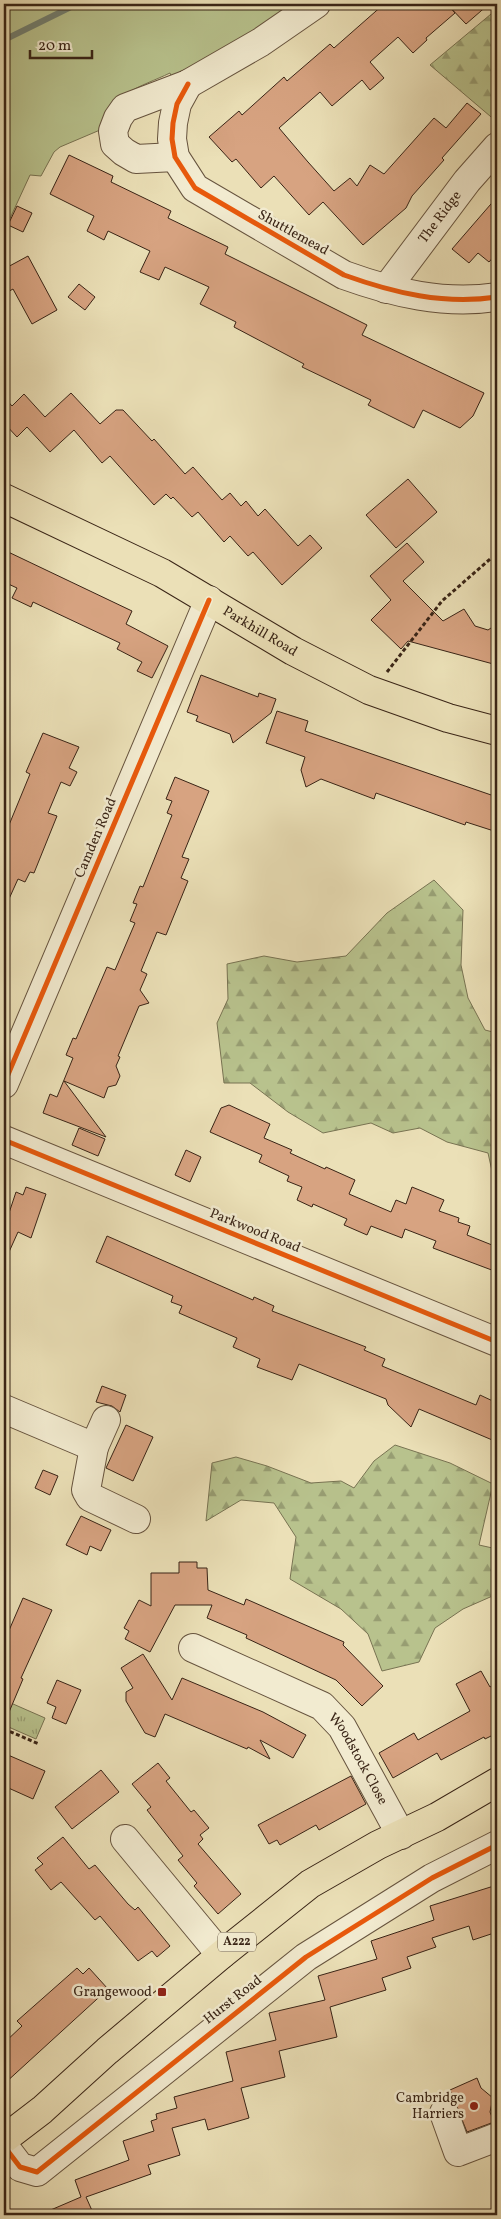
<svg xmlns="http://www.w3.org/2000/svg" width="501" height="2219" viewBox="0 0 501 2219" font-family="Vollkorn,serif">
<defs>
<pattern id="grass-tufts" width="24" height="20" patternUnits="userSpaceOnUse" patternTransform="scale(1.25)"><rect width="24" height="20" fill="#b8c28d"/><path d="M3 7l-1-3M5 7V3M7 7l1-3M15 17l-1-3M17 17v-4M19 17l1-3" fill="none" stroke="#979d72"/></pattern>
<pattern id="forest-firs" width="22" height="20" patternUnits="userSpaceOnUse" patternTransform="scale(1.25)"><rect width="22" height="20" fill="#b8c28d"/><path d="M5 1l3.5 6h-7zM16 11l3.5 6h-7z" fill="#979d72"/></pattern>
</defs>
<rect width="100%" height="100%" fill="#ebe0b7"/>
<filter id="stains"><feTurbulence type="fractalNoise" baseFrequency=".004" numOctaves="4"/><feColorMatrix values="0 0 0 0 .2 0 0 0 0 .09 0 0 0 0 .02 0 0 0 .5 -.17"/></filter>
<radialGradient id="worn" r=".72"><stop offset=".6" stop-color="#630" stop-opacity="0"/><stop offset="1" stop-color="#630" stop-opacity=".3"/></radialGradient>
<polygon fill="url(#grass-tufts)" stroke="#787352" points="4,1700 45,1718 36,1739 4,1725"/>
<g fill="url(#forest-firs)" stroke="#787352">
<polygon points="497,9 497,122 430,65"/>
<polygon points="434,880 463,910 461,965 468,998 485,1030 497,1033 497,1181 494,1180 488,1153 447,1142 420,1128 393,1133 371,1123 323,1133 288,1112 250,1083 224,1083 217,1023 228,999 227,964 264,956 297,962 346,956 387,913"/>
<polygon points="395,1445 450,1463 493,1484 479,1545 497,1549 497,1594 463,1609 435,1628 419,1662 382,1671 368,1634 341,1609 290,1579 296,1537 274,1503 241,1500 206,1521 212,1463 236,1457 267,1466 311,1483 341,1481 354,1488 374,1461"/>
</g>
<path fill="#b8c28d" stroke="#787352" d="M4 4H295L226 49 172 78 170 73C141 87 108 94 100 130L60 147 54 152 41 176 30 175 6 227 4 225Z"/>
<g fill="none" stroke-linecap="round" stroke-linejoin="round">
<polyline stroke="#728072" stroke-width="6" points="4,40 77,4"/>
</g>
<g fill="#d7a381" stroke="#392416">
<polygon points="384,4 447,4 455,13 426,38 427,40 413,53 398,37 370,62 384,78 370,90 362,80 332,106 320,92 279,128 308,162 334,191 350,178 357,186 370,165 384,174 434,118 446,128 467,103 481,114 442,158 444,160 412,196 406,208 363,245 323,202 309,215 274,176 261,188 236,159 232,162 209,137 239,111 242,115 284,77 287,81 330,44 334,48"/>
<polygon points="447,4 489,4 466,24"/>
<polygon points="69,155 113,176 111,182 171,211 168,218 228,247 225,254 367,325 362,335 484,393 473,416 460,428 423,410 414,428 368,405 371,400 302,367 304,364 234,327 236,322 200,304 209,287 165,267 159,280 140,272 150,251 108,231 104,240 87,231 94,216 50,194"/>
<polygon points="497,197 497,253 489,262 478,253 469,263 452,249"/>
<polygon points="17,206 32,213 23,232 8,225"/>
<polygon points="28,256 57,310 32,324 13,289 4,294 4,269"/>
<polygon points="79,284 95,297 85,310 68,297"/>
<polygon points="71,393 100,424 116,410 123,410 152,441 154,439 185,474 193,467 222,500 230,493 241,506 246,501 258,516 265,509 298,546 310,535 322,548 282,585 253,552 248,556 230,536 224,542 198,512 192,517 173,497 171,499 166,494 154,505 110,456 102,463 74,430 50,452 27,427 17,437 4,423 4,397 12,406 24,394 45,417"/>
<polygon points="408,479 437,512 396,548 366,515"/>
<polygon points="407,543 424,562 403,581 443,621 464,609 475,626 488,630 497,624 497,665 408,641 401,649 371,620 391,600 370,576"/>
<polygon points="4,550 132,611 126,624 168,646 152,678 137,671 142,662 117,649 120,643 33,602 31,607 12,598 17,588 4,582"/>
<polygon points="201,675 258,697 259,693 276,699 271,713 233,743 230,734 196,721 198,716 187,712"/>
<polygon points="277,711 308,721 305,731 497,797 497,832 466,822 465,825 376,793 374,799 321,779 306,787 301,770 305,757 266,743"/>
<polygon points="43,733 79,747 69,768 77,772 70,786 61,782 48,813 57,816 34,873 30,872 25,882 18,879 4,910 4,823 9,825 30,774 26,772"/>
<polygon points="175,777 209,791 182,857 189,859 181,878 188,881 166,935 157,932 141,971 147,974 140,990 149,1003 139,1006 118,1056 120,1057 116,1066 120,1076 116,1085 108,1087 104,1098 64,1081 106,1137 43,1113 50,1094 57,1097 73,1058 66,1055 73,1038 76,1039 107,967 115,970 135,923 130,921 137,904 133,903 140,886 143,887 172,815 167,813 172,801 166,799"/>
<polygon points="229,1105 270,1124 264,1138 292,1150 290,1153 325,1169 326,1167 355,1180 349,1194 391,1212 396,1200 406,1204 412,1187 444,1200 439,1211 459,1218 458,1222 470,1226 467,1235 497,1247 497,1272 433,1248 436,1241 405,1229 402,1238 371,1226 367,1235 344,1225 347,1219 313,1204 312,1207 297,1200 302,1187 287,1181 289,1176 259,1162 262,1155 210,1132 221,1108"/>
<polygon points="79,1128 105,1139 98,1156 72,1145"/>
<polygon points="186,1150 201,1157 190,1182 175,1175"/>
<polygon points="26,1187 46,1194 31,1238 18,1232 4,1263 4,1215 8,1216 16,1192 23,1195"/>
<polygon points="107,1236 253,1300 254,1297 274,1306 272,1311 366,1347 364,1350 385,1359 382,1366 476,1405 480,1395 497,1403 497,1442 419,1409 411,1427 388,1405 386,1399 299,1364 292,1380 257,1367 260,1359 233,1347 237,1338 179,1313 182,1306 171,1302 173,1296 96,1262"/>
<polygon points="102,1386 126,1395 120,1412 112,1406 96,1402"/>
<polygon points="126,1425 153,1437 133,1481 106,1468"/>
<polygon points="43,1470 58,1476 50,1495 35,1488"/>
<polygon points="81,1516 111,1530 101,1551 90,1546 87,1555 66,1545"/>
<polygon points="179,1562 197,1562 197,1568 207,1568 208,1590 244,1605 246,1599 344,1642 343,1645 383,1686 362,1706 336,1680 246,1638 247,1635 207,1618 212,1605 175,1605 150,1652 125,1639 129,1631 124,1628 139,1600 151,1606 151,1573 179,1573"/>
<polygon points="23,1598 52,1610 21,1678 23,1679 4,1724 4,1642"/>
<polygon points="143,1654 172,1700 182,1678 263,1712 306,1735 293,1758 260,1740 270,1759 248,1747 247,1749 165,1714 155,1737 145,1733 126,1701 126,1692 133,1688 121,1668"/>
<polygon points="481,1671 490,1687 497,1683 497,1733 485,1739 484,1737 441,1760 437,1753 393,1778 379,1753 414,1733 418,1740 470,1711 456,1684"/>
<polygon points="57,1680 81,1690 66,1724 52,1718 56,1707 47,1703"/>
<polygon points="8,1755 45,1771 33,1799 4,1786 4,1764"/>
<polygon points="158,1763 170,1778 166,1781 191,1812 194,1810 209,1828 200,1835 203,1839 198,1844 241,1894 218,1914 194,1886 197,1883 178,1860 183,1856 147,1810 151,1807 132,1784"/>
<polygon points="101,1770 119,1792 72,1829 55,1807"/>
<polygon points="351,1776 366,1804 319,1830 316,1825 280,1845 277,1840 269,1844 258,1825"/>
<polygon points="63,1837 89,1869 95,1865 128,1904 135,1910 138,1907 170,1946 157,1957 152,1951 138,1961 100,1916 95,1920 61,1882 51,1890 35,1870 43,1864 37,1858"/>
<polygon points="497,1885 497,1932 473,1940 469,1926 432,1938 436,1947 407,1957 411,1968 382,1978 386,1990 330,2007 337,2037 279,2051 285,2077 241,2088 249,2118 208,2130 205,2119 172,2128 180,2155 148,2165 151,2174 86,2197 94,2215 39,2215 81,2197 75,2180 129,2160 123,2141 154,2131 151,2121 157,2119 156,2114 177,2108 174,2097 233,2081 226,2052 276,2040 269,2013 325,2000 318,1976 377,1959 371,1941 434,1920 430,1906"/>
<polygon points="77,1968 83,1974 89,1968 108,1989 4,2084 4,2043 22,2026 17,2021"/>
<polygon points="477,2078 481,2088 493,2098 490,2112 494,2122 467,2132 450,2090"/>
</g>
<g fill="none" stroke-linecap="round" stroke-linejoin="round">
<defs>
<g id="minor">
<path d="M188 84 177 104 173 123 172 139 175 157 195 188 344 275C394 293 444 305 497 297"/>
<polyline points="175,157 136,159 124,152 115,144 113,131 118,118 125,108 188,84 261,42 316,4"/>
<path id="s1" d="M386 289 467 181 497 147"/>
<polyline points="4,1084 209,600"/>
<polyline points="4,1140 497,1342"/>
<polyline points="4,1409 94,1447 106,1420"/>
<polyline points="94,1447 86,1490 90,1497 136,1519"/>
<path id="s2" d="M193 1648 322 1706 342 1727 401 1835"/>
<polyline points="125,1839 221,1955"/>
<polyline points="444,2113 458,2152 497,2137"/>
<polyline points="4,2146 20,2167 37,2172 306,1957 432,1878 497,1845"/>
</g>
<g id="major">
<path id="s3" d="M4 498 162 573 293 651 369 690 448 718 497 731"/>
<polyline points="4,2139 42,2110 107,2051 221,1955 310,1884 378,1845 437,1817 497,1782"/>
</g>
</defs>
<use href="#minor" stroke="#66533e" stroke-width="30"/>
<use href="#major" stroke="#392416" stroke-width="30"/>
<g stroke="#392416" stroke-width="3" stroke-dasharray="4 2.5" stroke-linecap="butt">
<polyline points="4,5 8,4"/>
<polyline points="387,672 442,601 497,553"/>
<polyline points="4,1729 39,1744"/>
</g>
<use href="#minor" stroke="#f2ebd0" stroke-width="28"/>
<use href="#major" stroke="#ebe0b7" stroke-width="28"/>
<defs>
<g id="cycleway">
<path d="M188 84 177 104 173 123 172 139 175 157 195 188 344 275C394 293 444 305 497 297"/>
<polyline points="4,1084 209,600"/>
<polyline points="4,1140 497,1342"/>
<polyline points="4,2146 20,2167 37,2172 306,1957 432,1878 497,1845"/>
</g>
</defs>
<use href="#cycleway" stroke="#f2ebd0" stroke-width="8"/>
<use href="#cycleway" stroke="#e8590c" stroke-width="5"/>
</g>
<g fill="#8f2418" stroke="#f2ebd0" stroke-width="2">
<rect x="157" y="1987" width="10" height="10" rx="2.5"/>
<circle cx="474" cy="2106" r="5"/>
</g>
<g text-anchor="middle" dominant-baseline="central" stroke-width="5" stroke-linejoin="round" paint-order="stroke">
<rect fill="#f2ebd0" stroke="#70604e" stroke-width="1" x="218" y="1932.5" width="38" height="19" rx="4"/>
<g font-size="12" font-weight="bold" fill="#392416">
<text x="237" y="1942">A222</text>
</g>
<g font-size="14" fill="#392416" stroke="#f2ebd0">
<text stroke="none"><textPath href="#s1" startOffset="90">The Ridge</textPath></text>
<text transform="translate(293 233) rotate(29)">Shuttlemead</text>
<text stroke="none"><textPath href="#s3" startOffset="289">Parkhill Road</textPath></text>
<text transform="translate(96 838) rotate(-67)">Camden Road</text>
<text transform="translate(255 1231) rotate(22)">Parkwood Road</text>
<text stroke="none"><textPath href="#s2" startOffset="206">Woodstock Close</textPath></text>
<text transform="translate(233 2000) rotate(-38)">Hurst Road</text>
</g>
<g font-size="14" fill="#392416" stroke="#f2ebd0" text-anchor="end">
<text x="152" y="1992">Grangewood</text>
<text x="464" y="2098">Cambridge<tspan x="464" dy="16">Harriers</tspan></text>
</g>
</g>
<rect width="501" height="2219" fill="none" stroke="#ebe0b7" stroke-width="20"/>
<rect x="5" y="5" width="491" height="2209" fill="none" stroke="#392416" stroke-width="2.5"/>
<rect x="10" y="10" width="481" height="2199" fill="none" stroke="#392416"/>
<path d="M30 50v8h62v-8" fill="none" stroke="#392416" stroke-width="2.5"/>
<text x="38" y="50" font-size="15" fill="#392416" stroke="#f2ebd0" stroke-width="4" paint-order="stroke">20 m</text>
<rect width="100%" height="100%" filter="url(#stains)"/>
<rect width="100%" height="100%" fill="url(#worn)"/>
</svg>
